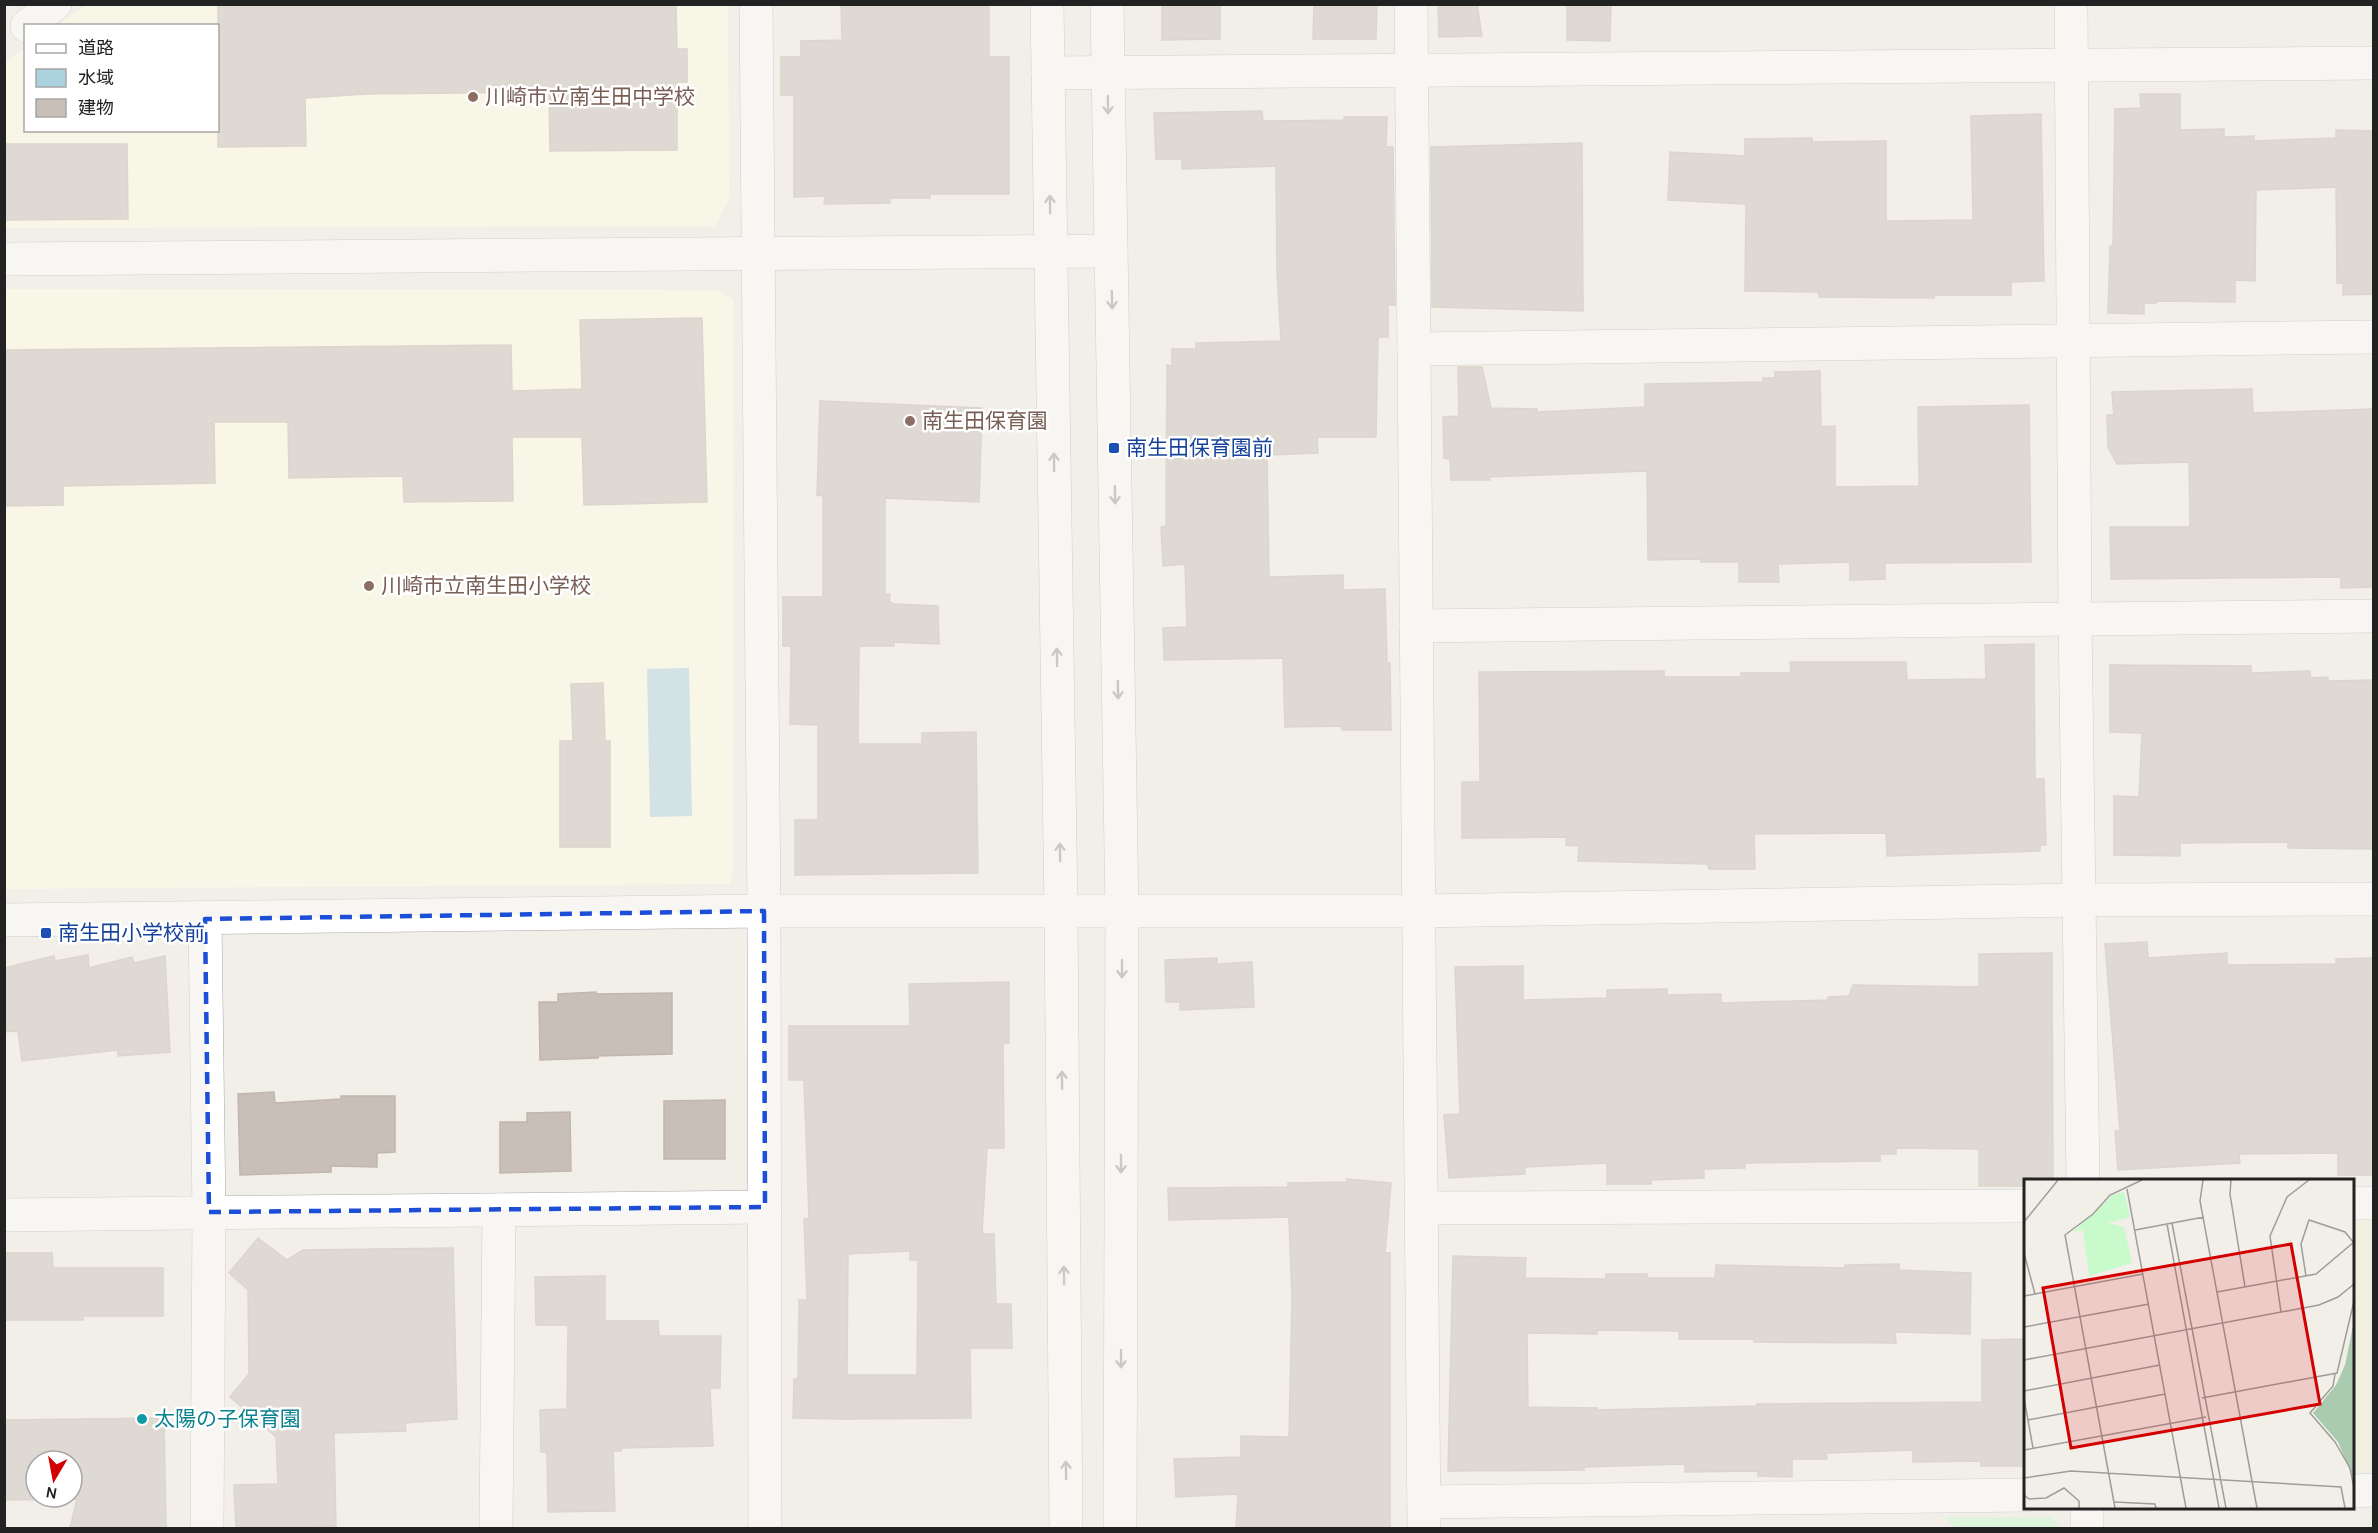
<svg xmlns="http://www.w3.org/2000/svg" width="2378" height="1533" viewBox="0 0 2378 1533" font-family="Karla,'Noto Sans JP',sans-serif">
<rect width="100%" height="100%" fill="#f2efe9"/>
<g fill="#ffffe5">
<polygon points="88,4 728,5 729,198 715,226 5,228 4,63 25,49 26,130 218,130 218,26 58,25"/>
<polygon points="4,289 718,290 734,300 733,872 730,884 5,889"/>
</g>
<polygon fill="#eef0d5" points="2352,1221 2373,1221 2373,1471 2353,1471"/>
<polygon fill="#c8facc" points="1945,1517 2051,1517 2061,1528 1955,1528"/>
<polygon fill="#aad3df" points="689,668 692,816 650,817 647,669"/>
<g fill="#c7bfb8" stroke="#c4b6ab" stroke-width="1.5" fill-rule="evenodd">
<polygon points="218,4 676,4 677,49 687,49 687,82 677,82 677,150 550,151 549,92 366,94 305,98 306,146 218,147"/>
<polygon points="841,4 989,4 989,57 1009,57 1009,194 930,194 930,198 890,198 890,203 824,204 825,196 794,197 794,95 781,95 781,57 801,57 801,41 842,40"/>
<polygon points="1162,4 1220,4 1220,39 1162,40"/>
<polygon points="1314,4 1377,4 1376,39 1313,39"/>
<polygon points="1438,4 1477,4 1482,36 1439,37"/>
<polygon points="1567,4 1611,4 1610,41 1567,40"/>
<polygon points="2140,94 2180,94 2180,130 2224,129 2224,137 2254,136 2254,141 2336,138 2336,130 2373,131 2373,294 2343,295 2343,283 2337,283 2336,187 2256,190 2255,281 2235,280 2235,302 2156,301 2156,303 2144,303 2144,314 2108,313 2110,246 2113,246 2115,109 2141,108"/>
<polygon points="1262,111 1263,121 1344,120 1344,117 1387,117 1386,147 1393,147 1395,305 1388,305 1388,337 1378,337 1376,437 1317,437 1318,453 1267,455 1269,577 1343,575 1343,590 1385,589 1387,663 1390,663 1391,730 1342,730 1342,726 1285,727 1283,658 1164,660 1163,628 1187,627 1185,564 1163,566 1161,527 1166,526 1167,365 1172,366 1172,349 1196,349 1196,343 1281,341 1277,273 1276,166 1182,169 1182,159 1156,159 1154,113"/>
<polygon points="2041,114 2044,281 2011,282 2011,295 1934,295 1934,298 1819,297 1819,292 1745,291 1746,204 1668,200 1670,152 1745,156 1745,139 1812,138 1812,142 1886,141 1886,221 1973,220 1971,116"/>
<polygon points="1582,143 1583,311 1432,307 1431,147"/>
<polygon points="4,144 127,144 128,219 4,220"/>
<polygon points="702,318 707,502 584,505 582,437 512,437 513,501 404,502 403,476 289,478 288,422 214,422 215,483 63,486 63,505 4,506 4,350 511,345 512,391 582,389 580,320"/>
<polygon points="1458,367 1482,367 1491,408 1537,409 1537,412 1645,407 1645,384 1763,382 1763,378 1775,378 1775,372 1820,371 1821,427 1835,426 1835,487 1919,486 1918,407 2029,405 2031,562 1885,563 1885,579 1850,580 1850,562 1778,564 1779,582 1739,582 1739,562 1701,562 1701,559 1648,560 1647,471 1489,477 1490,480 1451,480 1450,459 1444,458 1443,417 1459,416"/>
<polygon points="2252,389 2253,413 2373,409 2373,587 2341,588 2341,577 2111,579 2110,527 2190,527 2189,462 2117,464 2108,447 2107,415 2114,415 2112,392"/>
<polygon points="820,401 982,408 979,502 885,498 885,594 890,594 889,602 894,604 938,606 939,644 894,642 894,646 859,646 858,744 922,744 922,733 976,732 978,873 795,875 795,820 818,820 818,725 790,724 791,646 783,646 783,597 823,597 823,496 817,495"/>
<polygon points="2034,644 2035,779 2044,779 2046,845 2040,845 2040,851 1887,856 1886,833 1754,834 1755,869 1709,869 1708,864 1578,861 1579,846 1566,845 1567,837 1462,838 1462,782 1480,782 1479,672 1664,671 1664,677 1741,677 1741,673 1791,673 1790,662 1906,662 1907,680 1986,679 1985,645"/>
<polygon points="2110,665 2251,666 2251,673 2310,671 2310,678 2328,677 2328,681 2373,680 2373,849 2288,848 2288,842 2180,843 2180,856 2114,855 2114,796 2139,797 2142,733 2110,732"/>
<polygon points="603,683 605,741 610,741 610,847 560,847 560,741 573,741 571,684"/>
<polygon points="2147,942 2148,958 2227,953 2227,965 2336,964 2336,959 2373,958 2373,1175 2338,1175 2338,1153 2239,1154 2240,1163 2118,1170 2115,1131 2120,1131 2105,944"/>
<polygon points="2052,953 2053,1180 2025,1180 2025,1186 1979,1186 1979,1149 1896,1148 1896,1154 1880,1154 1880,1161 1745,1163 1745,1168 1704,1169 1704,1178 1651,1180 1651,1184 1607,1184 1607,1163 1525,1167 1525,1174 1449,1178 1444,1115 1460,1114 1455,967 1523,966 1523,1000 1607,998 1607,990 1667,989 1667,995 1721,994 1721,1003 1828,1000 1828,997 1849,996 1853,985 1979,987 1979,954"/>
<polygon points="88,955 89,968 132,957 134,963 165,956 170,1052 118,1056 118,1050 22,1061 18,1031 4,1032 4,968 54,956 55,961"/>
<polygon points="1217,958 1217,964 1252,962 1254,1007 1180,1010 1180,1002 1166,1002 1165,960"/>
<path d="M1009 982V1043H1003L1004 1148H987L982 1234H994L996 1304H1011L1012 1348H970L971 1418 842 1419 793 1418 794 1379H798L799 1300H807L804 1219H809L804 1080H789V1026H910L909 984ZM910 1251V1260H918L917 1375H847L848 1254Z"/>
<polygon points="596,992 596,994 672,993 672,1054 598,1056 598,1058 540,1060 539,1002 558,1002 558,994"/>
<polygon points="274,1092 275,1103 341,1099 341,1096 395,1096 395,1152 377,1153 377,1167 331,1166 331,1172 240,1175 238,1094"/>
<polygon points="725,1100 725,1159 664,1159 664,1101"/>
<polygon points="570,1112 571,1171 500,1173 500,1122 527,1122 527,1113"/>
<polygon points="1347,1179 1391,1183 1385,1253 1390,1253 1390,1528 1236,1528 1238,1494 1176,1497 1174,1459 1241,1457 1241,1436 1289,1437 1292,1298 1289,1217 1169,1220 1168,1188 1288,1187 1288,1183 1347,1182"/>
<polygon points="258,1238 287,1260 303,1250 453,1248 457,1419 405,1423 406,1431 334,1433 336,1526 298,1527 298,1528 236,1528 234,1485 278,1484 276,1437 230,1397 249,1374 248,1290 229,1273"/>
<polygon points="4,1253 52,1253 53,1268 163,1268 163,1316 83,1316 83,1320 4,1320"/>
<polygon points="1453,1256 1526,1258 1525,1278 1606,1279 1606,1274 1647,1274 1648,1278 1715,1278 1716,1265 1845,1268 1845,1265 1899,1264 1899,1270 1971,1273 1970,1334 1895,1332 1896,1343 1754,1342 1754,1339 1679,1339 1679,1331 1597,1330 1597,1334 1527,1333 1528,1407 1597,1408 1597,1410 1757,1406 1757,1404 1982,1402 1982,1340 2025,1339 2025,1466 1981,1466 1981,1461 1913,1462 1913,1450 1826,1453 1827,1459 1792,1459 1792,1477 1758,1476 1758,1471 1685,1472 1685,1464 1584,1467 1584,1470 1448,1471"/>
<polygon points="605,1276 605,1321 658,1321 659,1336 721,1336 720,1388 710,1388 713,1446 621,1448 621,1451 613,1451 615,1511 548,1512 547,1452 541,1452 540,1410 567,1409 568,1325 536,1325 535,1277"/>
<path d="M164 1418 166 1528H70L77 1499 4 1500V1420ZM36 1461H72V1497H36Z"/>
</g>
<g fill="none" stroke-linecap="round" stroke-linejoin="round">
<defs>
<g id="minor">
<polyline points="756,4 764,911 765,1528"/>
<polyline points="1411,4 1424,1528"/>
<polyline points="2071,4 2075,619 2083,1180"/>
<polyline points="27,26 55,4"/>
<polyline points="1048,73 2374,63"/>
<polyline points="1414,349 2374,337"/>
<polyline points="1416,626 2374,616"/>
<polyline points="2352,1203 2374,1203"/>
<polyline points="1421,1208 2026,1206"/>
<polyline points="4,1215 765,1207"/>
<polyline points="2352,1491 2374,1490"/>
<polyline points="1424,1502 2026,1495"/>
<polyline points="2087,1508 2087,1528"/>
<polyline points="496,1528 499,1210"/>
</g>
<g id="tertiary">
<polyline points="1047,4 1061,910 1066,1528"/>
<polyline points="1107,4 1122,911 1120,1528"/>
<polyline points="4,259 1111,251"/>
<polyline points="205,919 209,1212 207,1528"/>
<polyline points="4,920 764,911 1419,911 2078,900 2374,899"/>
</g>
</defs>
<use href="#minor" stroke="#a9a9a9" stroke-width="34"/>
<use href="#tertiary" stroke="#a9a9a9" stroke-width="34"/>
<use href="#minor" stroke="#fff" stroke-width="33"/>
<use href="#tertiary" stroke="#fff" stroke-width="33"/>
</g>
<defs><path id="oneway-shaft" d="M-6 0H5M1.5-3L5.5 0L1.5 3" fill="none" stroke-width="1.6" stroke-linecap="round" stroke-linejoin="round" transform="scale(1.5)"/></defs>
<g stroke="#9c9c9c">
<use href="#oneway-shaft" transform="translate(1108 105) rotate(89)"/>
<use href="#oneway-shaft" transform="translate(1050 204) rotate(-91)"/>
<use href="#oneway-shaft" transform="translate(1112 300) rotate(89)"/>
<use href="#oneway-shaft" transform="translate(1054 462) rotate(-91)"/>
<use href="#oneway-shaft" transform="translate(1115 495) rotate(89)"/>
<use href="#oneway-shaft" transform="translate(1057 657) rotate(-91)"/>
<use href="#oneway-shaft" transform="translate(1118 690) rotate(89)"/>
<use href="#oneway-shaft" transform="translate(1060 852) rotate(-91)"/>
<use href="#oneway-shaft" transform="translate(1122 969) rotate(90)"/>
<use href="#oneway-shaft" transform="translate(1062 1080) rotate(-91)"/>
<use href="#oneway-shaft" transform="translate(1121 1164) rotate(90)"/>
<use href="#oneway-shaft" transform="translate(1064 1275) rotate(-91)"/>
<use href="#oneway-shaft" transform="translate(1121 1359) rotate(90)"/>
<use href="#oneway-shaft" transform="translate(1066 1470) rotate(-91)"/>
</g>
<path d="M0 0H2378V1533H0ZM764 911 765 1207 209 1212 205 919Z" fill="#f2efe9" fill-opacity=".55" fill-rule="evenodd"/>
<path fill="none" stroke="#1d4ed8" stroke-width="4.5" stroke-dasharray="12 8" stroke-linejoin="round" d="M764 911 765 1207 209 1212 205 919Z"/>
<g fill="#8d6e63" stroke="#fff" stroke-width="2">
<circle cx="473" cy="97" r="6"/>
<circle cx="910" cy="421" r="6"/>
<circle cx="369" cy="586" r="6"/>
</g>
<g fill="#1a4fb4" stroke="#fff" stroke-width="2">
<rect x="1108" y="442" width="12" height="12" rx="3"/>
<rect x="40" y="927" width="12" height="12" rx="3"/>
</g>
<circle fill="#0f9aa8" stroke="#fff" stroke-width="2" cx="142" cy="1419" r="6"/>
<g text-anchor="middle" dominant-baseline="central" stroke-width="5" stroke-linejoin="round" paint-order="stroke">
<g font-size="21" fill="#785e54" stroke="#fff" text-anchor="start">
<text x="485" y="97">川崎市立南生田中学校</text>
<text x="922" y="421">南生田保育園</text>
<text x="381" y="586">川崎市立南生田小学校</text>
</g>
<g font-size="21" fill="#164399" stroke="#fff" text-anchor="start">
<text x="1126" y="448">南生田保育園前</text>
<text x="58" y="933">南生田小学校前</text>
</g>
<g font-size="21" fill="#0d838f" stroke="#fff" text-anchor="start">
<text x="154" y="1419">太陽の子保育園</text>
</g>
</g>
<g transform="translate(2024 1179)">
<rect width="330" height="330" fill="#f2efe9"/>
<path d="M330 142V301L314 263 289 234 312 206 321 186Z" fill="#aacbaf"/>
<path d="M100 13 106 38 84 44 100 48 108 84 65 97 59 51 49 53 89 16Z" fill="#c8facc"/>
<path fill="none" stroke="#9f9d99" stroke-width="1.5" d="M179 1 176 22 233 329M207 1 206 15 221 108M103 10 162 329M0 43 34 1M148 44 202 329M143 45 195 329M111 51 180 38M0 74 11 115M282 97 277 65 285 41 321 53 330 64M193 113 292 95 330 63M0 117 119 95M257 133 246 57 263 18 285 1M0 148 125 125M0 181 295 126 314 118 330 105M311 195 309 207 286 234 311 263 326 289 330 309M0 212 136 186M0 219 9 269M178 219 313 194 330 122M4 241 141 215M0 271 182 238M0 299 47 292 317 308 321 329M0 316 5 320 22 319 40 309 55 322V329M90 323 131 325 132 329M91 329 41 56 69 35 86 16 118 1"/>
<path fill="#d40000" fill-opacity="0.15" stroke="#d40000" stroke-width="3" d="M267 65 296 225 47 269 19 109Z"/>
<rect width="330" height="330" fill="none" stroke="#222" stroke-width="3"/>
</g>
<rect width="2378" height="1533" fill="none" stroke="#222222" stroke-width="12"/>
<rect x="24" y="24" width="195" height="108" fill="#ffffff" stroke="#a7a7a7" stroke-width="1.5"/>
<rect x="36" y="44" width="30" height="9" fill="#ffffff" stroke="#a7a7a7" stroke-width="1.5"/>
<text x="78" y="54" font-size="18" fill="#222222">道路</text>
<rect x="36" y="69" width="30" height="18" fill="#aad3df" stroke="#a7a7a7" stroke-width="1.5"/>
<text x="78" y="84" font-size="18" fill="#222222">水域</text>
<rect x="36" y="99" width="30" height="18" fill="#c7bfb8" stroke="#a7a7a7" stroke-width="1.5"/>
<text x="78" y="114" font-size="18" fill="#222222">建物</text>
<g transform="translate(54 1479) rotate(190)"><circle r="28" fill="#ffffff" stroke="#a7a7a7" stroke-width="1.5"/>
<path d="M0-4.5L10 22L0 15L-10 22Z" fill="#d40000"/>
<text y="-9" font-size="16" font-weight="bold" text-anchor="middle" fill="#222222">N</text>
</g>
</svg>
